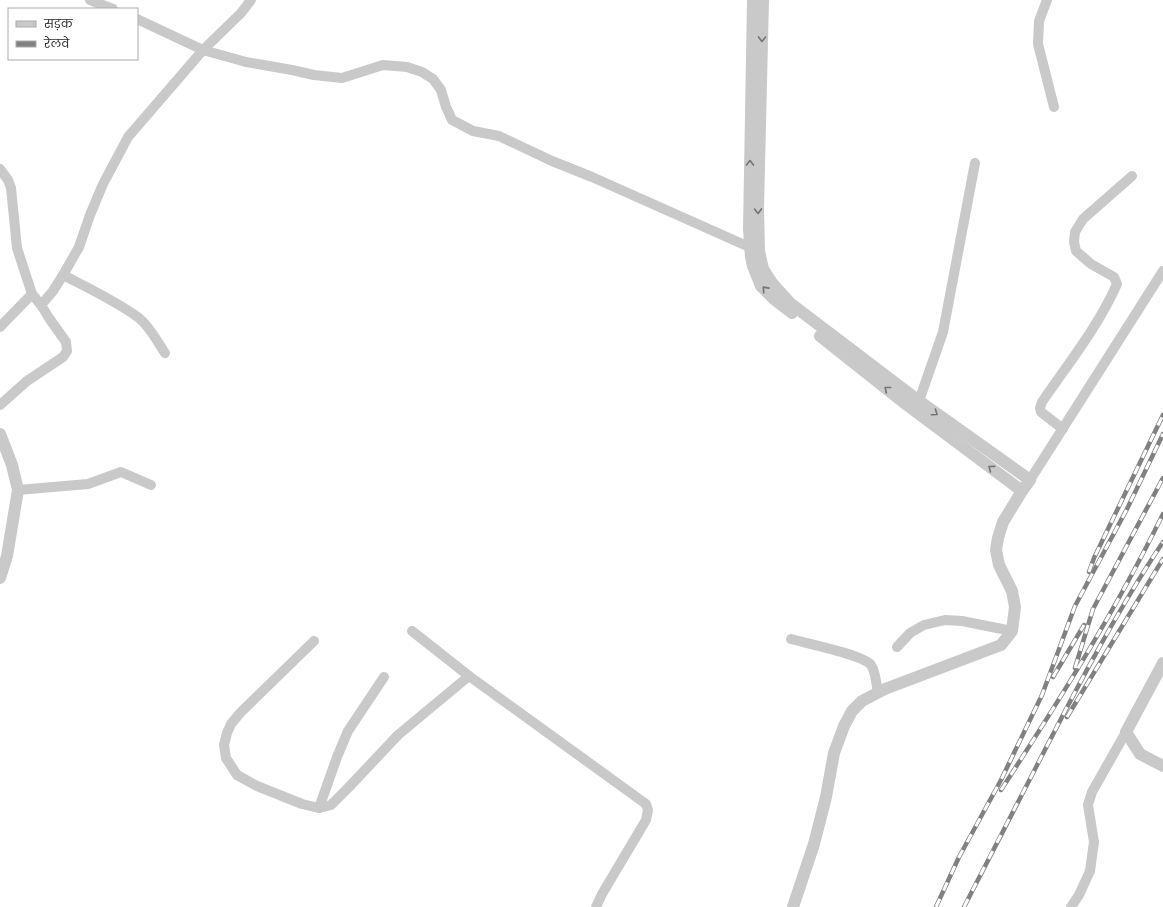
<svg xmlns="http://www.w3.org/2000/svg" width="1163" height="907" viewBox="0 0 1163 907" font-family="Poppins,'Noto Sans Devanagari',sans-serif">
<rect width="100%" height="100%" fill="#fff"/>
<g fill="none" stroke-linecap="round" stroke-linejoin="round">
<g stroke="#c9c9c9" stroke-width="10">
<polyline points="90,0 113,9"/>
<polyline points="1047,0 1039,21 1038,44 1054,107"/>
<polyline points="137,19 203,50 246,62 292,70 314,75 342,78 383,65 407,67 422,72 433,79 441,90 446,107 449,113 452,120 458,123 473,131 499,136 552,161 592,177 756,250"/>
<polyline points="0,169 8,180 11,188 17,248 32,294 41,305"/>
<path d="M63 275C88 288 116 301 139 318 150 327 157 341 165 353"/>
<polyline points="0,327 32,294"/>
<polyline points="919,401 943,332 975,163"/>
<polyline points="0,405 27,381 63,357 67,351 66,342 49,318 41,305 53,291 63,275 79,247 90,215 103,184 128,137 203,50 241,13 251,0"/>
<path d="M1063 429 1041 412 1040 408 1042 402C1068 364 1098 327 1117 284L1114 277 1091 264 1076 251 1074 242 1075 232 1083 219 1132 176"/>
<polyline points="1030,480 1163,271"/>
<polyline points="18,490 88,484 121,472 151,485"/>
<polyline points="412,631 469,676 646,804 648,810 646,820 602,894 596,907"/>
<path d="M791 639C805 643 864 655 871 665 876 672 876 684 878 692"/>
<polyline points="314,641 241,712 231,724 227,733 224,745 226,758 237,775 257,786 302,804 319,808 331,805 349,787 398,735 469,676"/>
<polyline points="897,647 910,633 924,625 945,620 962,621 1012,631"/>
<polyline points="319,808 337,757 348,731 384,677"/>
<polyline points="1071,907 1079,895 1090,871 1094,842 1088,805 1092,792 1126,732"/>
</g>
<g stroke="#c9c9c9" stroke-width="12">
<polyline points="753,0 749,229 751,257 753,266 761,286 774,299 792,313"/>
<polyline points="763,0 758,208 759,251 763,269 772,283 790,303 919,401 1030,480 1022,491 1003,522 998,538 996,550 999,565 1012,591 1015,607 1012,631 1001,645 885,689 862,701 852,711 844,726 834,753 826,797 814,844 793,907"/>
<polyline points="820,336 907,405 1022,491"/>
<polyline points="0,434 12,465 18,490 7,556 0,578"/>
<polyline points="1163,663 1126,732 1140,754 1163,766"/>
</g>
<defs>
<g id="rail">
<polyline points="1089,572 1094,558 1163,415"/>
<polyline points="1075,668 1093,609 1163,478"/>
<polyline points="1053,677 1084,625"/>
<polyline points="1067,717 1163,559"/>
<path d="M1001 790C1059 701 1116 610 1163 514"/>
<polyline points="936,907 959,857 1001,780 1042,695 1075,606 1127,509 1163,434"/>
<path d="M964 907C986 864 1008 821 1031 777 1072 697 1113 617 1163 542"/>
</g>
</defs>
<use href="#rail" stroke="#818181" stroke-width="4.5"/>
<use href="#rail" stroke="#fff" stroke-width="3" stroke-dasharray="9" stroke-linecap="butt"/>
</g>
<defs><path id="oneway-chevron" d="M-2-3.5L2.5 0L-2 3.5" fill="none" stroke-width="1.6" stroke-linecap="round" stroke-linejoin="round"/></defs>
<g stroke="#737373">
<use href="#oneway-chevron" transform="translate(762 39) rotate(91)"/>
<use href="#oneway-chevron" transform="translate(750 163) rotate(-89)"/>
<use href="#oneway-chevron" transform="translate(758 211) rotate(89)"/>
<use href="#oneway-chevron" transform="translate(765 289) rotate(-132)"/>
<use href="#oneway-chevron" transform="translate(887 389) rotate(-141)"/>
<use href="#oneway-chevron" transform="translate(935 413) rotate(35)"/>
<use href="#oneway-chevron" transform="translate(991 468) rotate(-143)"/>
</g>
<rect x="8" y="8" width="130" height="52" fill="#ffffff" stroke="#ababab"/>
<rect x="16" y="21" width="20" height="6" fill="#c9c9c9" stroke="#ababab"/>
<text x="44" y="28" font-size="12" fill="#2c2c2c">सड़क</text>
<rect x="16" y="41" width="20" height="6" fill="#818181" stroke="#ababab"/>
<text x="44" y="48" font-size="12" fill="#2c2c2c">रेलवे</text>
</svg>
